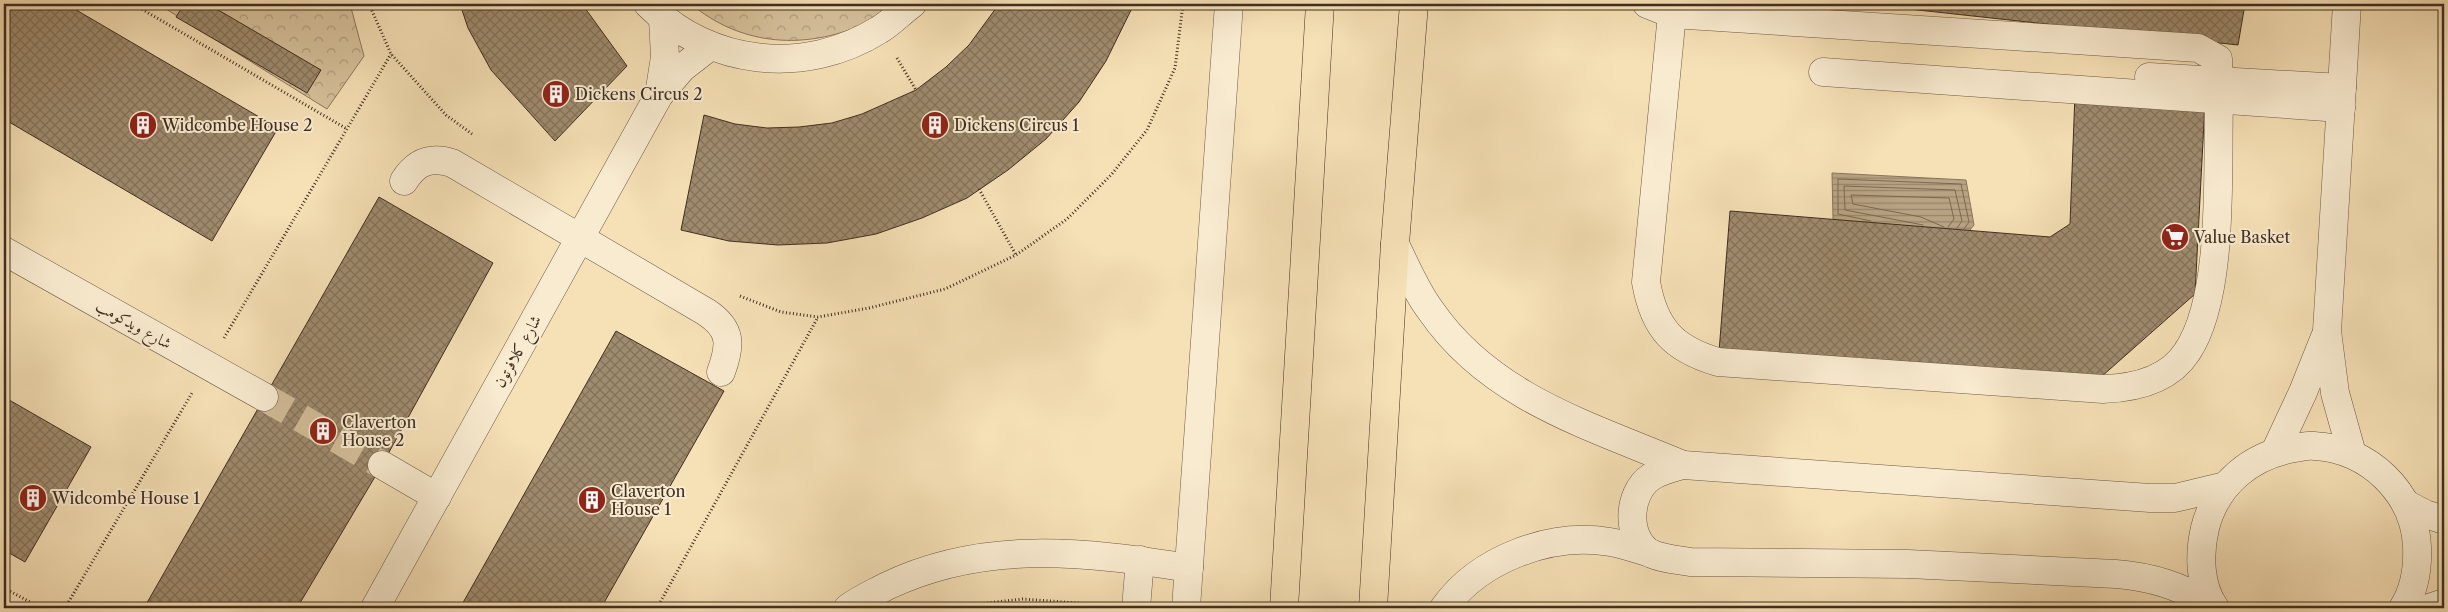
<svg xmlns="http://www.w3.org/2000/svg" width="2448" height="612" viewBox="0 0 2448 612" font-family="'Libre Caslon Text',Amiri,serif">
<defs>
<pattern id="forest-crowns" width="20" height="18" patternUnits="userSpaceOnUse" patternTransform="scale(1.25)"><rect width="20" height="18" fill="#d7c29d"/><path d="M2 6a3 3 0 1 1 6 0M12 15a3 3 0 1 1 6 0" fill="none" stroke="#b09e80"/></pattern>
<pattern id="water-rules" width="6" height="5" patternUnits="userSpaceOnUse" patternTransform="scale(1.25)"><rect width="6" height="5" fill="#b8a383"/><path d="M0 2.5h6" fill="none" stroke="#97856b"/></pattern>
<pattern id="building-cross-hatch" width="8" height="8" patternUnits="userSpaceOnUse" patternTransform="scale(1.25)"><rect width="8" height="8" fill="#9f8b6e"/><path d="M0 0l8 8M0 8l8-8" fill="none" stroke="#83725a"/></pattern>
</defs>
<rect width="100%" height="100%" fill="#f6e0b6"/>
<filter id="stains"><feTurbulence type="fractalNoise" baseFrequency=".004" numOctaves="4"/><feColorMatrix values="0 0 0 0 .2 0 0 0 0 .09 0 0 0 0 .02 0 0 0 .5 -.17"/></filter>
<radialGradient id="worn" r=".72"><stop offset=".6" stop-color="#630" stop-opacity="0"/><stop offset="1" stop-color="#630" stop-opacity=".3"/></radialGradient>
<g fill="url(#forest-crowns)" stroke="#8c785f">
<polygon points="158,4 350,4 364,56 327,109"/>
<path d="M691 4H892C881 11 869 22 857 27 799 50 739 44 691 4Z"/>
</g>
<polygon fill="url(#water-rules)" stroke="#88745c" points="1832,173 1966,180 1974,225 1952,252 1916,235 1833,219"/>
<g fill="none" stroke-linecap="round" stroke-linejoin="round">
<g stroke="#7c6852" stroke-width="1">
<polyline points="1871,221 1838,214 1838,179 1961,184 1969,222 1964,229"/>
<polyline points="1923,225 1845,210 1844,186 1955,190 1962,221 1957,228"/>
<polyline points="1944,227 1921,217 1853,204 1851,195 1949,198 1954,219 1948,227"/>
</g>
</g>
<g fill="url(#building-cross-hatch)" stroke="#402e21">
<polygon points="4,4 66,4 278,128 212,241 4,119"/>
<polygon points="184,4 208,4 321,70 307,93 176,17"/>
<polygon points="460,4 582,4 627,66 555,141 491,70 468,28"/>
<polygon points="999,4 1134,4 1106,61 1079,102 1046,139 1008,170 967,198 922,218 876,234 827,243 778,245 729,241 681,230 704,115 735,124 767,128 799,127 832,123 862,114 916,90 946,67 969,45"/>
<polygon points="1863,4 2245,4 2238,45"/>
<polygon points="2075,94 2205,103 2195,294 2101,377 1719,352 1730,211 2050,237 2070,224"/>
<polygon points="379,197 493,263 382,465 297,608 144,608"/>
<polygon points="616,331 724,391 601,608 460,608"/>
<polygon points="4,397 91,447 25,562 4,550"/>
</g>
<g fill="none" stroke-linecap="round" stroke-linejoin="round">
<polyline stroke="#d2bc98" stroke-width="28" stroke-dasharray="28 14" stroke-linecap="butt" points="264,397 382,465"/>
<defs>
<g id="minor">
<path d="M648 4C709 66 805 76 879 30 891 23 901 12 912 4"/>
<polyline points="1647,4 1672,14 2198,48 2218,59 2219,81"/>
<polyline points="2347,4 2327,331 2335,393 2352,454"/>
<path d="M1672 14 1646 282C1654 328 1673 349 1718 362L2103 389C2134 388 2169 380 2187 352 2225 296 2217 168 2219 101"/>
<polyline points="1823,72 2341,108"/>
<polyline points="2149,77 2342,88"/>
<polyline points="659,95 665,57 663,19"/>
<path d="M404 181C416 162 430 156 452 163L706 312C732 329 731 345 721 372"/>
<path d="M1395 244C1406 267 1416 291 1431 311 1491 398 1591 426 1683 465"/>
<polyline points="4,251 264,397"/>
<polyline points="2275,452 2303,392 2325,337"/>
<polyline points="382,465 437,497"/>
<polyline points="2406,504 2425,514 2444,520"/>
<path d="M2211 604C2179 586 2153 577 2116 574L1908 564 1690 562C1678 560 1664 559 1652 554 1625 540 1627 493 1651 477 1660 471 1672 468 1683 465L2150 498H2175L2225 486"/>
<polyline points="375,608 659,95 682,68 709,47"/>
<path d="M848 608C860 599 874 593 887 586 985 539 1086 552 1189 568"/>
<polyline points="1136,608 1140,560"/>
<polyline points="1186,608 1229,4"/>
<path d="M1444 608C1479 559 1550 532 1610 542 1623 544 1637 549 1650 553"/>
<path d="M2215 608C2199 586 2199 553 2205 528 2216 484 2251 455 2295 448 2301 447 2308 445 2314 446 2368 448 2415 493 2417 547 2418 569 2415 589 2403 608"/>
<polyline points="2429,608 2444,603"/>
</g>
<g id="major">
<polyline points="1284,608 1320,4"/>
<polyline points="1373,608 1395,244 1414,4"/>
</g>
</defs>
<use href="#minor" stroke="#6e5a46" stroke-width="29"/>
<use href="#major" stroke="#402e21" stroke-width="29"/>
<g stroke="#402e21" stroke-width="3" stroke-dasharray="1 2.5" stroke-linecap="butt">
<polyline points="133,4 347,129"/>
<polyline points="369,4 391,54 446,115 472,134"/>
<polyline points="75,9 79,4"/>
<polyline points="897,58 916,90"/>
<polyline points="4,129 8,122"/>
<polyline points="979,189 1016,255"/>
<polyline points="740,296 781,312 818,317 869,308 945,289 1016,255 1067,219 1111,175 1147,130 1175,68 1183,4"/>
<polyline points="224,338 391,54"/>
<polyline points="4,588 41,608"/>
<polyline points="65,608 192,393"/>
<polyline points="657,608 818,317"/>
<polyline points="942,608 1023,599 1103,605"/>
</g>
<use href="#minor" stroke="#f9ebd0" stroke-width="28"/>
<use href="#major" stroke="#f6e0b6" stroke-width="28"/>
</g>
<defs>
<symbol id="building-disc" viewBox="-11 -11 22 22"><circle r="9.5" fill="#8f2418" stroke="#f9ebd0"/><path d="M-4-6H4V6H1V3H-1V6H-4ZM-2.5-4.3h1.7v1.8h-1.7ZM.8-4.3h1.7v1.8H.8ZM-2.5-1h1.7V.8h-1.7ZM.8-1h1.7V.8H.8Z" fill="#fff"/></symbol>
<symbol id="supermarket-disc" viewBox="-11 -11 22 22"><circle r="9.5" fill="#8f2418" stroke="#f9ebd0"/><path d="M-6-5.5h2.5l.6 2H6L4.5 2H-2.5L-4.4-4H-6ZM-1.5 3.2a1.3 1.3 0 1 0 .1 0ZM3 3.2a1.3 1.3 0 1 0 .1 0Z" fill="#fff"/></symbol>
</defs>
<g fill-rule="evenodd">
<use href="#building-disc" x="540" y="78" width="32" height="32"/>
<use href="#building-disc" x="127" y="109" width="32" height="32"/>
<use href="#building-disc" x="919" y="109" width="32" height="32"/>
<use href="#supermarket-disc" x="2159" y="221" width="32" height="32"/>
<use href="#building-disc" x="307" y="415" width="32" height="32"/>
<use href="#building-disc" x="17" y="482" width="32" height="32"/>
<use href="#building-disc" x="576" y="484" width="32" height="32"/>
</g>
<g text-anchor="middle" dominant-baseline="central" stroke-width="4" stroke-linejoin="round" paint-order="stroke">
<g font-size="16" fill="#402e21" stroke="#f9ebd0" text-anchor="start">
<text x="575" y="94">Dickens Circus 2</text>
<text x="162" y="125">Widcombe House 2</text>
<text x="954" y="125">Dickens Circus 1</text>
<text x="2194" y="237">Value Basket</text>
<text x="342" y="422">Claverton<tspan x="342" dy="18">House 2</tspan></text>
<text x="611" y="491">Claverton<tspan x="611" dy="18">House 1</tspan></text>
<text x="52" y="498">Widcombe House 1</text>
</g>
<g font-size="16" fill="#402e21" stroke="#f9ebd0">
<text transform="translate(134 324) rotate(29)">شارع ويدكومب</text>
<text transform="translate(517 351) rotate(-61)">شارع كلافرتون</text>
</g>
</g>
<rect width="2448" height="612" fill="none" stroke="#f6e0b6" stroke-width="20"/>
<rect x="5" y="5" width="2438" height="602" fill="none" stroke="#402e21" stroke-width="2.5"/>
<rect x="10" y="10" width="2428" height="592" fill="none" stroke="#402e21"/>
<rect width="100%" height="100%" filter="url(#stains)"/>
<rect width="100%" height="100%" fill="url(#worn)"/>
</svg>
